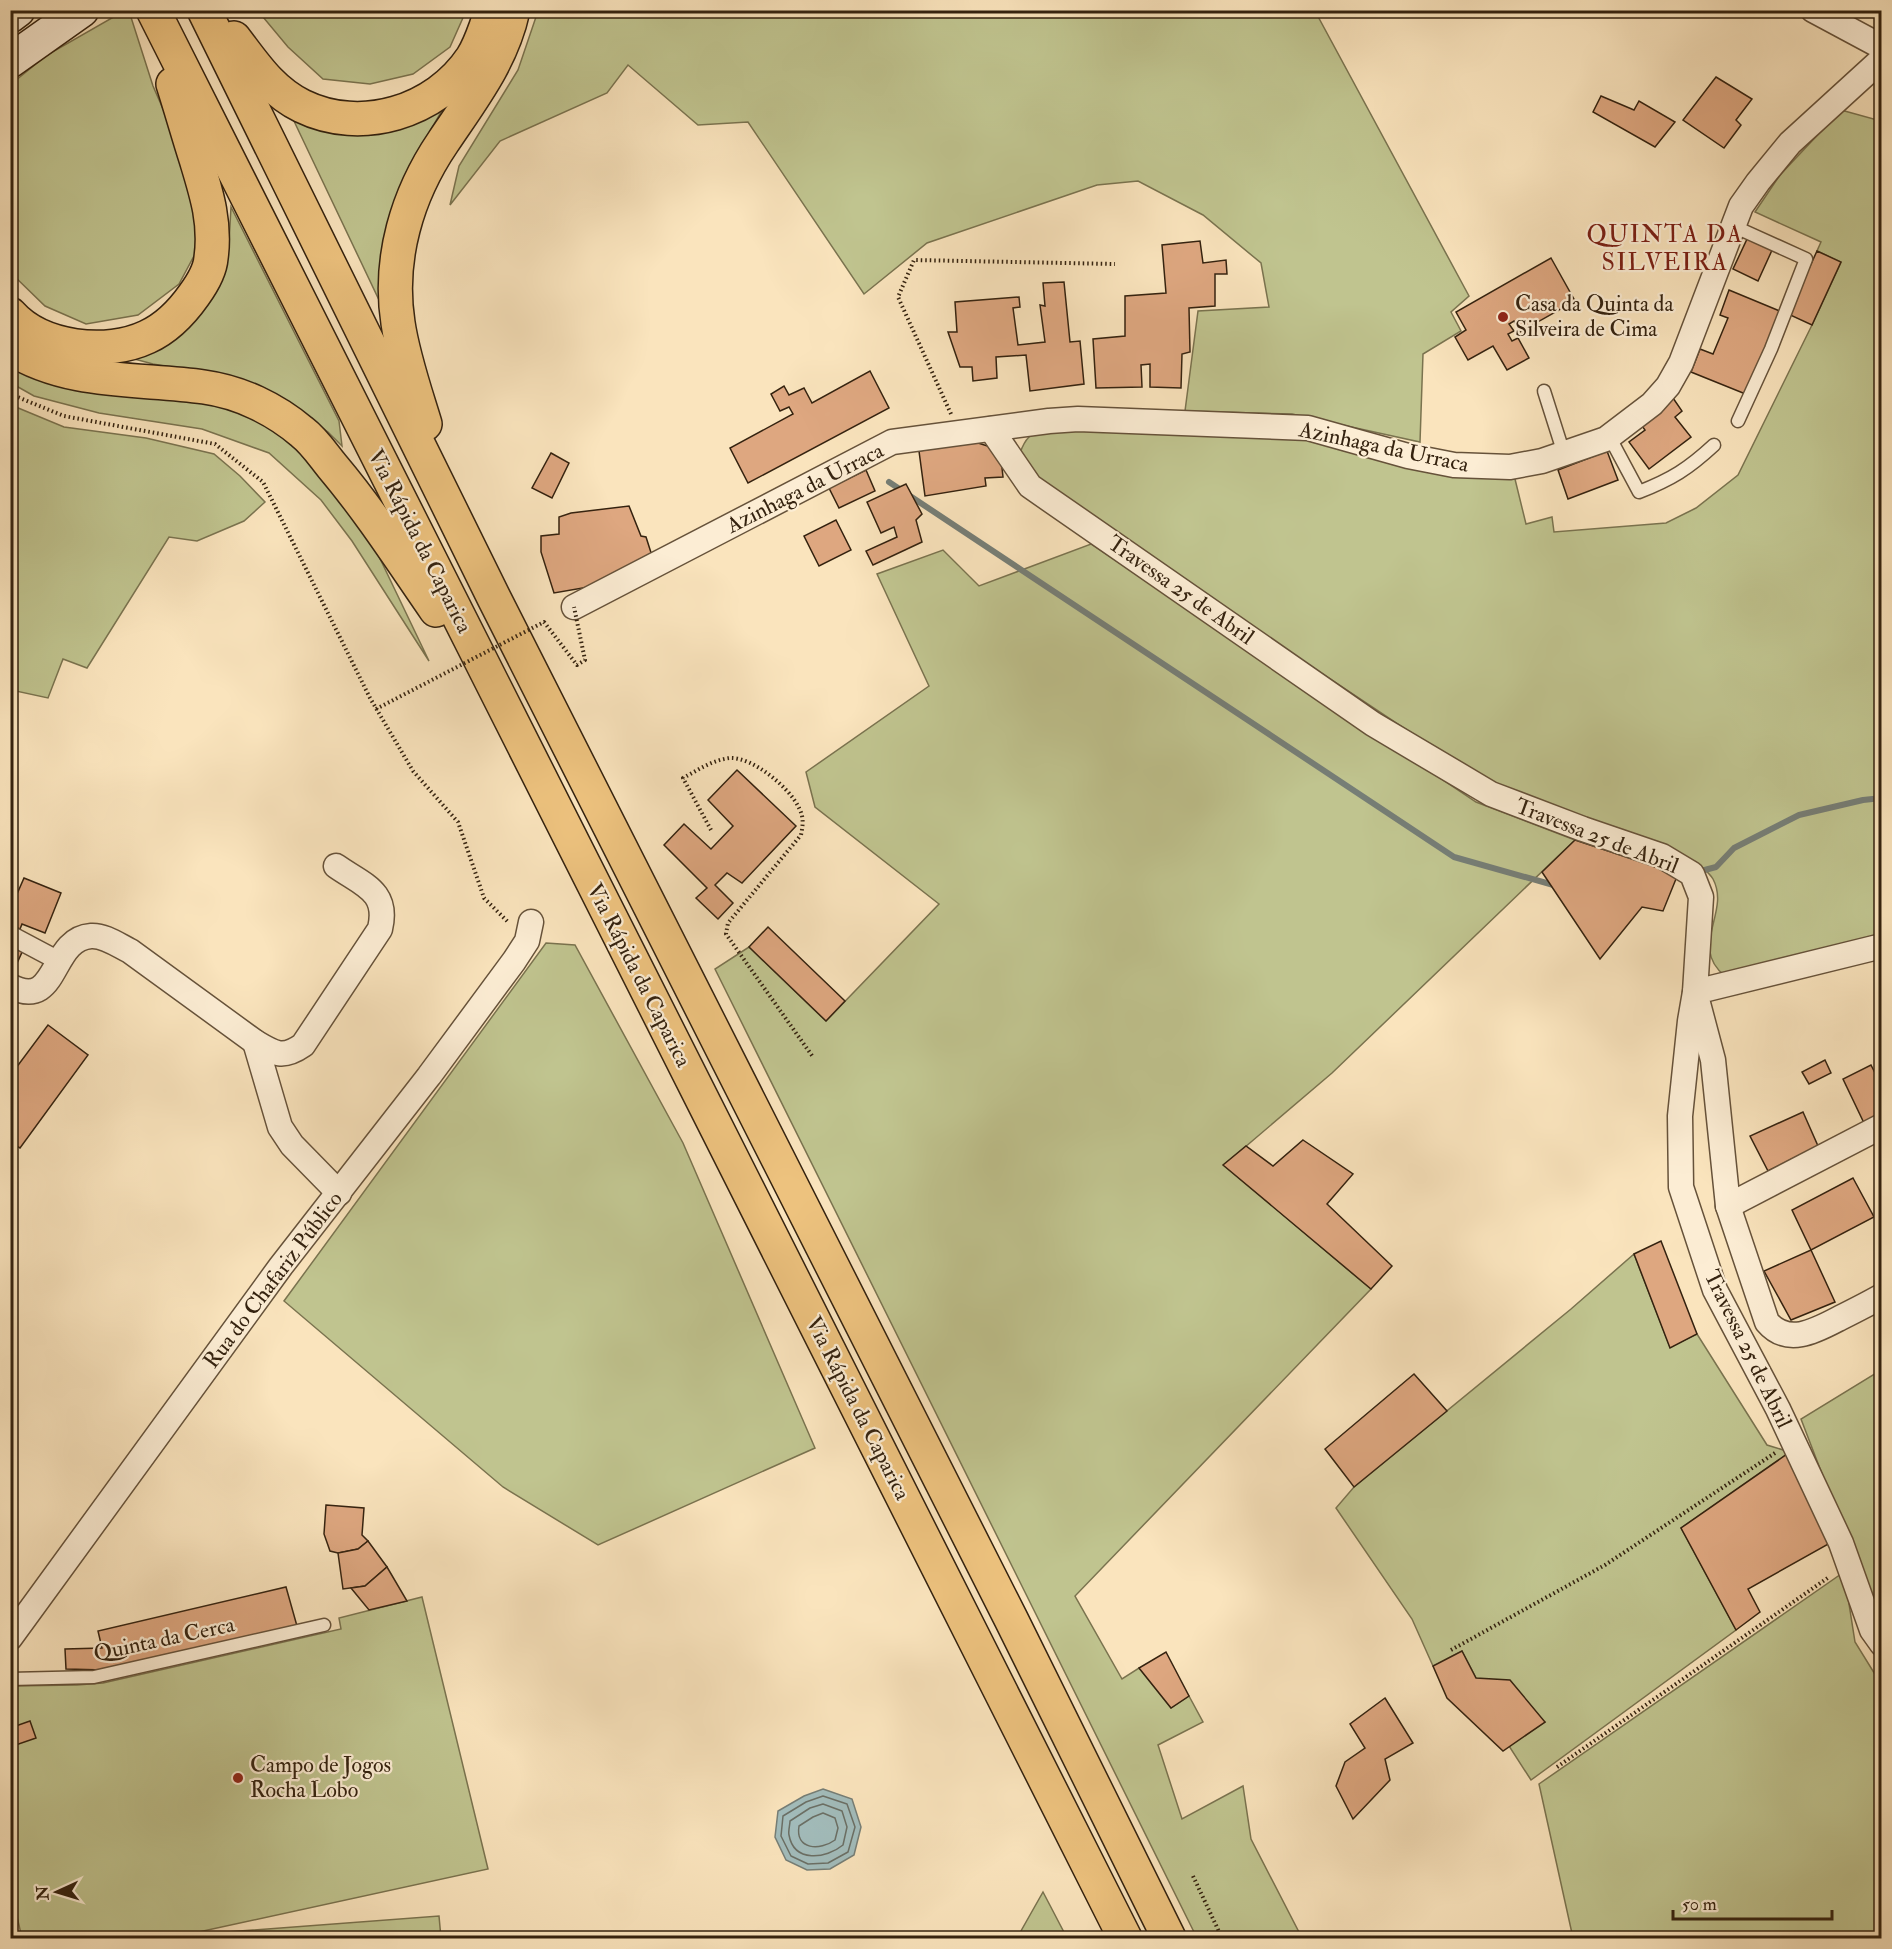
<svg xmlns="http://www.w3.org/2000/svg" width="1892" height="1949" viewBox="0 0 1892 1949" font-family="'IM FELL Double Pica',serif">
<rect width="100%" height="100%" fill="#fae4bd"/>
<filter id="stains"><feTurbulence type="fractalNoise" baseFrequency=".00333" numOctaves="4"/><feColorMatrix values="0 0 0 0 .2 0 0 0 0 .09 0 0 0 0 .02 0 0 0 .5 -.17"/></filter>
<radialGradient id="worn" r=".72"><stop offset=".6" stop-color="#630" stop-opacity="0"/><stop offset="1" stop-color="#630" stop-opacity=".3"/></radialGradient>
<g fill="#c0c48f" stroke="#7a734f" stroke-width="1.5">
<polygon points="124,11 129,11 153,86 194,180 202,241 179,284 138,315 86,324 45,306 11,273 10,85 47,55"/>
<polygon points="258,11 466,11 450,47 413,74 370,84 323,79 288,47"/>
<polygon points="538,11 1315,11 1469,296 1451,312 1461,331 1423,354 1420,442 1292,414 1185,411 1198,311 1269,307 1261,263 1203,215 1138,181 1097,185 927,243 864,294 748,122 698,125 628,65 607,93 500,141 450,205 459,166 518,70"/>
<polygon points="283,98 324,122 445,105 406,173 389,321"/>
<path d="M1841 110 1881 121V938L1725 976C1688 946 1731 913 1713 879 1709 872 1701 867 1696 862L1479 778 1043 488 1020 453C1025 439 1030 433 1045 429L1281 435 1514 475 1526 524 1552 517 1554 532 1666 523 1696 508 1738 475 1812 325 1841 262 1817 251 1821 242 1755 212 1780 175Z"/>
<polygon points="231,207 339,421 342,446 328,432 286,403 227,377 153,364 123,356 218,289 229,243"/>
<polygon points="11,365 218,400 290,433 351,498 429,661 352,541 321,500 269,453 202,429 99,413 34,396 11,383"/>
<polygon points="11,405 64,427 146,438 214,454 240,476 265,502 244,521 197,541 169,537 87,668 63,659 48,698 11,690"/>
<polygon points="1091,544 1476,802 1575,840 1332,1073 1224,1165 1371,1289 1075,1596 1122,1679 1139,1668 1171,1708 1189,1696 1203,1722 1158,1745 1182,1819 1243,1786 1251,1839 1302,1938 1197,1938 715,969 749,947 826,1021 939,904 815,807 806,772 929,686 877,574 943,550 979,586"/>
<polygon points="546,943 575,945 683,1143 815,1448 598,1545 503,1487 284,1301"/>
<polygon points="1634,1254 1670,1347 1697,1334 1767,1445 1790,1452 1681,1528 1736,1630 1531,1780 1509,1746 1545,1722 1476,1678 1462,1651 1433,1666 1412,1619 1336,1508 1354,1487 1571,1309"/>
<polygon points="1881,1370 1881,1628 1801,1419"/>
<polygon points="1844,1572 1855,1642 1881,1684 1881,1938 1573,1938 1539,1784"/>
<polygon points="422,1597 488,1869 171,1938 22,1938 10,1887 10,1686 77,1685 103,1683 341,1629 339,1618"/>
<polygon points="1043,1892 1067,1938 1017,1938"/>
<polygon points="439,1916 441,1938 214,1938 214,1933"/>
</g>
<polygon fill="#a2bcbb" stroke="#767e76" stroke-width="1.5" points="823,1789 852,1799 861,1827 854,1855 830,1869 807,1870 786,1860 775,1837 778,1811 804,1796"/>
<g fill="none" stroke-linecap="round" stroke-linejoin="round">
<g stroke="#6b6f65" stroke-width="1.5">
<polygon points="823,1796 847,1804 855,1827 848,1852 828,1863 808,1864 791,1856 781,1836 783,1816 806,1802"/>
<path d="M823 1804 842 1811 847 1827 843 1845C826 1859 794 1863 789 1835 788 1831 790 1825 790 1821L810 1808Z"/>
<path d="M823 1813 835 1818 838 1828 835 1840C820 1851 795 1850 799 1826L813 1817Z"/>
</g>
<g stroke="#767e76" stroke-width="6">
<polyline points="889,482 1454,857 1557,886"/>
<polyline points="1697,872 1716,867 1734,848 1799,815 1863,800 1882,798"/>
</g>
</g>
<g fill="#dea780" stroke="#34220f" stroke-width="1.5">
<polygon points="1716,77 1752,99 1736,120 1741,125 1724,148 1683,120"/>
<polygon points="1601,96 1634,110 1639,101 1675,122 1655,147 1593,112"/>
<polygon points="1748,237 1773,248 1758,281 1733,269"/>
<polygon points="1200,241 1203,263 1226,260 1227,274 1215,274 1215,306 1189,308 1190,352 1182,354 1181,388 1150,387 1150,364 1141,365 1142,387 1096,388 1093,339 1125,336 1125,296 1166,293 1162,245"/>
<polygon points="1817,251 1841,262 1812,325 1788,314"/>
<polygon points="1551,258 1575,301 1520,332 1514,321 1509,324 1514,331 1508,334 1512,341 1518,338 1529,358 1507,370 1493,346 1468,360 1455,337 1466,330 1456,312"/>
<polygon points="1064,282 1070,342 1080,341 1084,384 1030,391 1026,355 996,357 997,378 973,381 972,367 960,367 948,332 957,332 955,302 1019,297 1020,307 1013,308 1018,345 1045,342 1040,305 1045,306 1043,283"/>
<polygon points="1729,290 1782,312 1748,395 1691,372 1700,349 1713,354 1728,318 1720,315"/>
<polygon points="870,371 889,408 748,483 730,448 793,414 789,407 780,411 771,394 784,386 789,395 804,388 812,403"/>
<polygon points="1673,398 1682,411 1675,417 1691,437 1649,469 1629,442 1645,430 1640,423"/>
<polygon points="975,442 1000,450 1003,477 985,478 986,486 925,496 919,451"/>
<polygon points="1607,451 1618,480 1568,499 1558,470"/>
<polygon points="551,453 569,463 552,498 532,488"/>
<polygon points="866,470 875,491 839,508 829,488"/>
<polygon points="906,484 922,514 916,520 922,542 873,565 866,551 897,537 894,527 881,533 867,502"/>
<polygon points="629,506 641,536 646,537 654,562 600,585 554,593 541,552 541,536 559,534 559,517 571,513"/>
<polygon points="836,520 851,550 819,566 804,536"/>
<polygon points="737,770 796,826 742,883 727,873 715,885 733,903 718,919 696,898 707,888 664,845 684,824 711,849 733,826 708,800"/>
<polygon points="1575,840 1678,874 1663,911 1642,907 1600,959 1542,872"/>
<polygon points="24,878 61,893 45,933 22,924 20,929 10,925 10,910"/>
<polygon points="768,927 845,1001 826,1021 749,947"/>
<polygon points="10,944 23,950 13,972 10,970"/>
<polygon points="48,1025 88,1055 20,1148 10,1142 10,1076"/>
<polygon points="1825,1060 1831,1073 1809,1084 1802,1072"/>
<polygon points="1871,1065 1882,1087 1882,1115 1864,1123 1843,1079"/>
<polygon points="1803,1112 1818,1146 1768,1171 1750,1136"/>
<polygon points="1303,1140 1353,1174 1327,1204 1392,1266 1371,1289 1223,1165 1246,1146 1273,1166"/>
<polygon points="1853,1178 1874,1217 1811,1250 1792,1210"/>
<polygon points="1661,1241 1697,1334 1670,1348 1634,1254"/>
<polygon points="1811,1250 1835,1302 1791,1320 1764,1271"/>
<polygon points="1414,1374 1447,1411 1354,1487 1325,1449"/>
<polygon points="1790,1452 1832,1542 1748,1589 1760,1612 1736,1630 1681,1528"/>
<polygon points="326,1505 364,1508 362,1535 368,1541 358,1549 338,1553 330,1551 324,1534"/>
<polygon points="368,1541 387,1567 365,1586 343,1589 338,1553 358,1549"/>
<polygon points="387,1567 407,1601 369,1610 351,1588 365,1586"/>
<polygon points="286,1587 297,1626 105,1670 66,1669 65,1649 102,1648 98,1631"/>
<polygon points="1462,1651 1476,1678 1510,1680 1545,1722 1503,1751 1447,1698 1433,1666"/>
<polygon points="1166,1652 1189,1696 1171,1708 1139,1668"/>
<polygon points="1385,1698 1413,1743 1385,1759 1390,1780 1353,1819 1336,1786 1345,1762 1365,1748 1350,1724"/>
<polygon points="30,1721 36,1738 10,1747 10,1728"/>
</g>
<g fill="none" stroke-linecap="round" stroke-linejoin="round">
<defs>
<g id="service">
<polyline points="1733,226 1806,259 1771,349 1738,421"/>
<polyline points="1544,391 1564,454"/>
<path d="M1609 436 1639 492C1672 479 1688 469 1714 445"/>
<polyline points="10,1679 94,1677 324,1625"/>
</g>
<polyline id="pedestrian" points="10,935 59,961"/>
<g id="minor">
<polyline points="1813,10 1882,47"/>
<polyline points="991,429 1030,486 1373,724 1491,794 1583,829 1662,856 1692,874 1701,897 1695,992 1690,1021 1680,1116 1681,1187 1715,1290 1778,1409 1841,1543 1872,1630 1882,1644"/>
<polyline points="574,607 892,442 1049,421 1078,419 1308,428 1408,456 1454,465 1510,467 1542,461 1606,439 1652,404 1668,386 1681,363 1741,206 1758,182 1790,143 1882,59"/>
<path d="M1882 946 1695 992 1713 1060 1728 1206 1767 1322C1788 1347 1817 1330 1840 1318 1854 1311 1868 1304 1882 1296"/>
<path d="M10 986C59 1012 49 939 91 936 104 935 118 945 130 951L255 1042C275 1054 283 1059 303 1045L380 929C389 891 363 885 336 866"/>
<polyline points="255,1042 280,1127 292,1145 339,1193"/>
<polyline points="1728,1206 1882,1126"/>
<polyline points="10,1638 281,1266 429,1076 514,961 527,941 531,922"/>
</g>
<g id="secondary">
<polyline points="10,16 18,10"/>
<polyline points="10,61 82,10"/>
</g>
<g id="trunk">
<polyline points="153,10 1125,1938"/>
<polyline points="204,10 494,598 1011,1619 1169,1938"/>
<path d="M234 38C254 64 271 91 302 106 361 135 436 112 472 58 479 47 483 35 487 24"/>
<path d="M10 314C41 349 107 356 147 337 167 328 182 312 194 295 202 284 210 271 211 258 216 222 206 192 196 159 188 134 181 109 173 84"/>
<path d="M10 348C69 385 139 378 204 387 240 392 275 409 302 432 314 441 323 455 332 466 370 511 402 561 436 610"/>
<path d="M425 424C415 391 403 357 398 323 388 259 407 195 443 142 471 100 502 61 513 10"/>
</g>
</defs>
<use href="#service" stroke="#66523a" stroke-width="15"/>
<use href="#pedestrian" stroke="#66523a" stroke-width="21"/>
<use href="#minor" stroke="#66523a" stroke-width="27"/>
<use href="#secondary" stroke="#34220f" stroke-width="36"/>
<use href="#trunk" stroke="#34220f" stroke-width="36"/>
<g stroke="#34220f" stroke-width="4" stroke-dasharray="1.5 3" stroke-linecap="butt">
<polyline points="10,394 64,416 215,444 263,482 370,698 413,771 458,822 484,898 509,923"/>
<polyline points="951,414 898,297 914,260 1115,264"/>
<path d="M711 830 683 778C698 770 712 760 730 758 753 757 790 788 799 808 804 817 803 825 801 835L728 923 726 934 813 1057"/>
<polyline points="1451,1650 1605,1565 1775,1453"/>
<polyline points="1557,1767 1829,1577"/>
<polyline points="1193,1876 1222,1938"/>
</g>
<use href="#service" stroke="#fcedd4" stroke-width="12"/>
<use href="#pedestrian" stroke="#fcedd4" stroke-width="18"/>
<use href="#minor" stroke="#fcedd4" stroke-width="24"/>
<use href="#secondary" stroke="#fcedd4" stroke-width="33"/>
<use href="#trunk" stroke="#edc27e" stroke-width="33"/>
<polyline stroke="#34220f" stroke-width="4" stroke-dasharray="1.5 3" stroke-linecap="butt" points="376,709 544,622 577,665 585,660 574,607"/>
</g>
<g fill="#8f2418" stroke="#fcedd4" stroke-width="2">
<circle cx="1503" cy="317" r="6"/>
<circle cx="238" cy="1778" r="6"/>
</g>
<g text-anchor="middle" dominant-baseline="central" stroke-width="4.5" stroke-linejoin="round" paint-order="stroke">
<g font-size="22" fill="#34220f" stroke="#fcedd4" text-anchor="start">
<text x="1515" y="304">Casa da Quinta da<tspan x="1515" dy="25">Silveira de Cima</tspan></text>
<text x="250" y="1765">Campo de Jogos<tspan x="250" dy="25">Rocha Lobo</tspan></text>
</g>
<g font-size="22" fill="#34220f" stroke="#fcedd4">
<text transform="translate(1384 447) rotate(12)">Azinhaga da Urraca</text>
<text transform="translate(805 488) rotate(-27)">Azinhaga da Urraca</text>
<text transform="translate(420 541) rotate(63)">Via Rápida da Caparica</text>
<text transform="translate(1181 590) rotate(35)">Travessa 25 de Abril</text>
<text transform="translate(1597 836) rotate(21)">Travessa 25 de Abril</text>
<text transform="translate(639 975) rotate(63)">Via Rápida da Caparica</text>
<text transform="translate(273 1280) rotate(-53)">Rua do Chafariz Público</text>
<text transform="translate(1748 1349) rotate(64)">Travessa 25 de Abril</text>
<text transform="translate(858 1408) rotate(63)">Via Rápida da Caparica</text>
<text transform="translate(164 1639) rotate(-12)">Quinta da Cerca</text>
</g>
<g font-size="24" letter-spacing="1.5" fill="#7a1f14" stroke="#fcedd4">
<text x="1665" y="234">QUINTA DA<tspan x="1665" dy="28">SILVEIRA</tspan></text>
</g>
</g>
<rect width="1892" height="1949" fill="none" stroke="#fae4bd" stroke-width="36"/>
<rect x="12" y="12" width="1868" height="1925" fill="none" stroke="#34220f" stroke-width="3"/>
<rect x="18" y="18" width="1856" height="1913" fill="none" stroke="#34220f" stroke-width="1.5"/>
<g transform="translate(57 1892) rotate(266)" stroke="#fcedd4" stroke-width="4.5" paint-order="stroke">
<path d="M0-4.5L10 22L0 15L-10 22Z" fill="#34220f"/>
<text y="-9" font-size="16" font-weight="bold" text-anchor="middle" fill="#34220f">N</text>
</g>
<path d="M1673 1910v9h159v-9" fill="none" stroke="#34220f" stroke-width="3"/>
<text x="1682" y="1910" font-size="18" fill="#34220f" stroke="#fcedd4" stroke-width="4.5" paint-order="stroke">50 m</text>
<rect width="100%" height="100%" filter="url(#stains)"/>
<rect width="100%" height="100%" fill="url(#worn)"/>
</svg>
